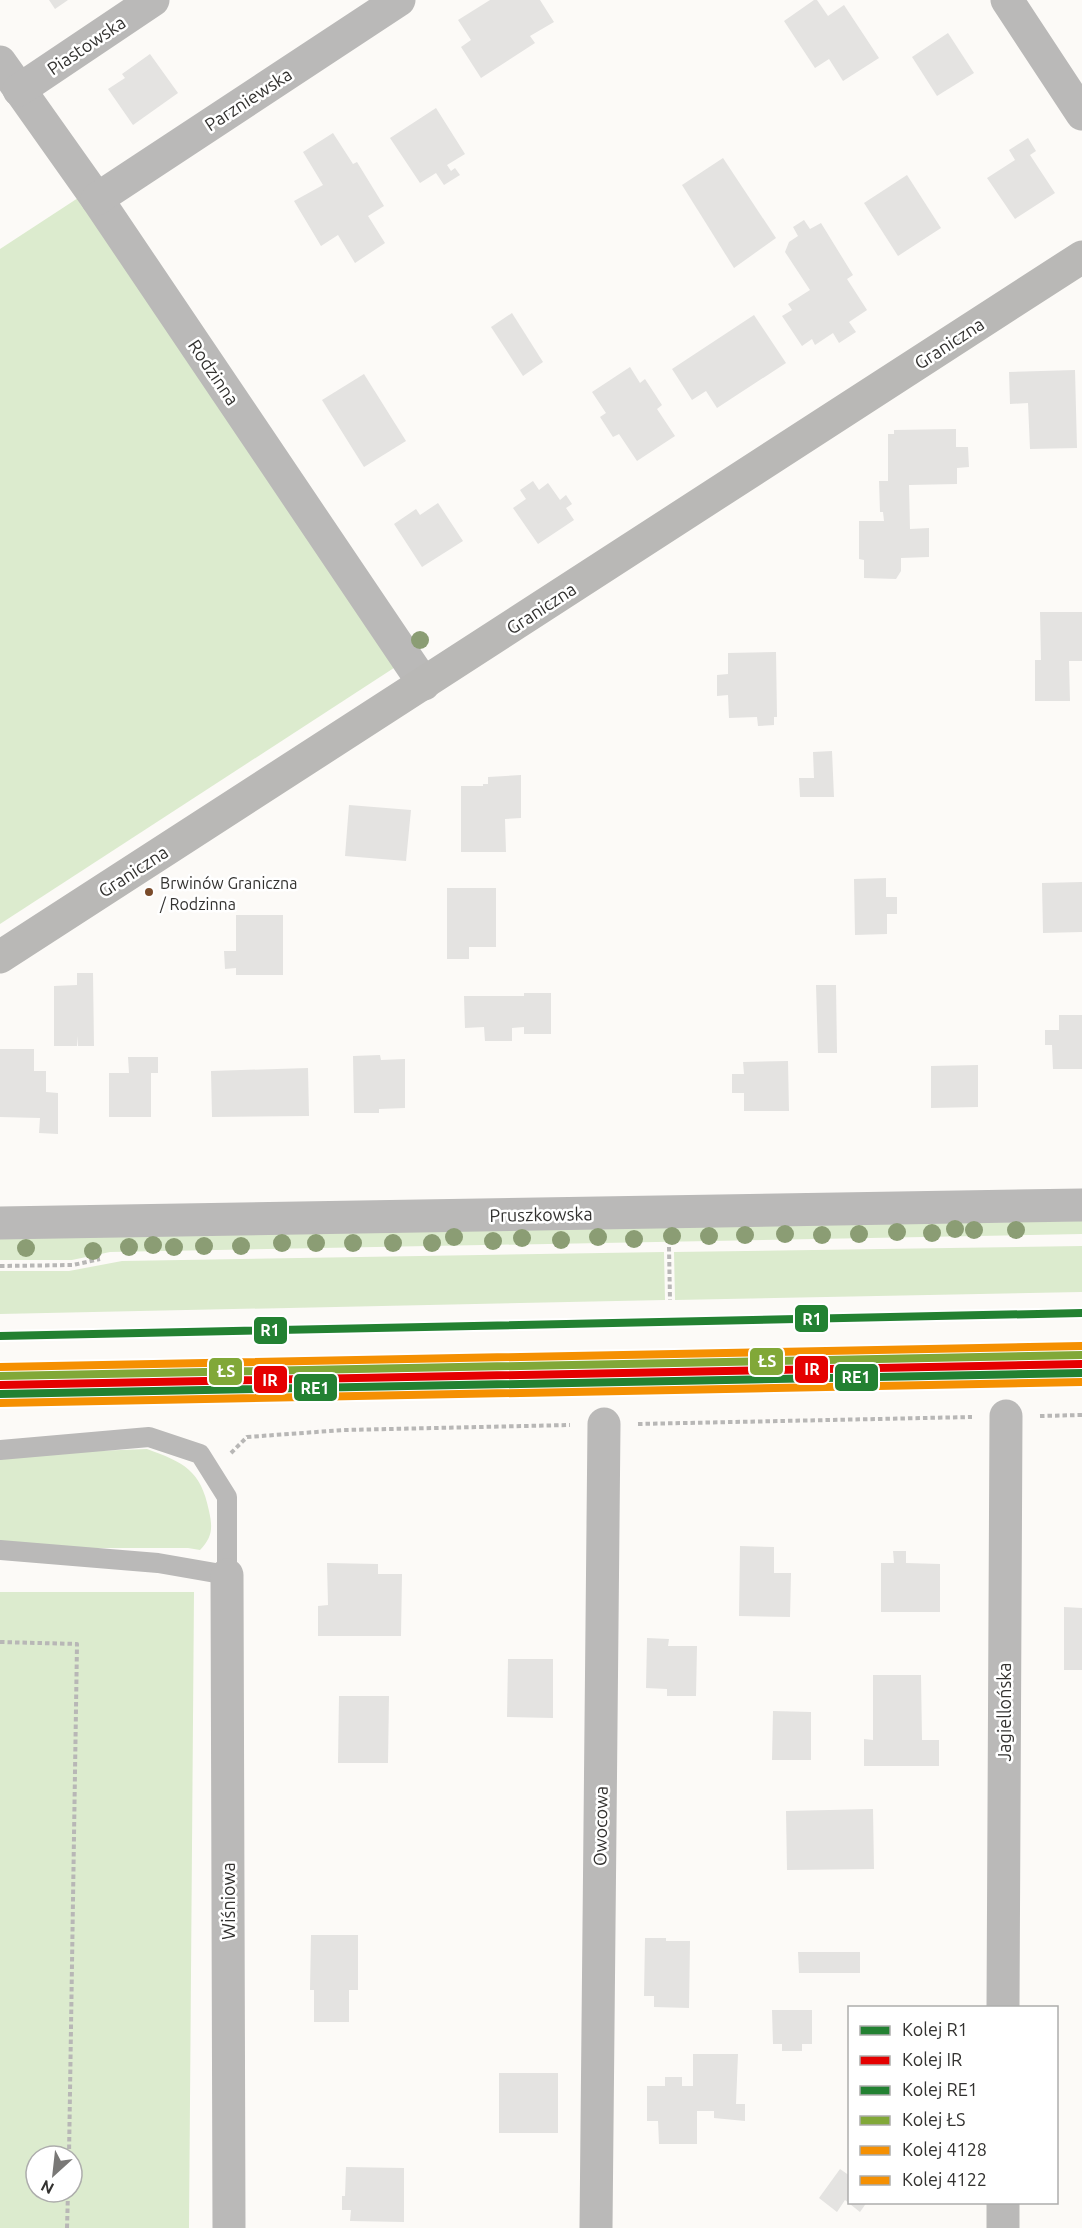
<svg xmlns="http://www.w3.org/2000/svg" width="1082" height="2228" viewBox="0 0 1082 2228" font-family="Ubuntu,sans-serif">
<rect width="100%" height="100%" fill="#fcfaf7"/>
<g fill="#dcebce" fill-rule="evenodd">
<polygon points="78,198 400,664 0,924 0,249"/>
<polygon points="1082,1221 1082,1234 110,1252 72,1260 0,1260 0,1237"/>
<polygon points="1082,1246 1082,1292 675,1300 674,1252"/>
<polygon points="664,1252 665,1300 0,1314 0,1271 69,1271 122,1261"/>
<path d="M147 1449C183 1462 201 1470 209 1511 213 1529 212 1537 200 1550L188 1548H76L0 1542V1457L43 1453Z"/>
<path d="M0 1592H194L189 2228H0ZM36 2156H72V2192H36Z"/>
</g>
<g fill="#e4e3e1">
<polygon points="49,0 68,0 55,9"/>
<polygon points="490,0 540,0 554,22 530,36 535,43 481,78 461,47 471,40 458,20"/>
<polygon points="814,0 817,0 828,16 844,5 879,58 843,81 829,59 815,68 784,21"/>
<polygon points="948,33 974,73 937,96 912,57"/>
<polygon points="150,54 178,93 133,125 108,89 125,78 122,74"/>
<polygon points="436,108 465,154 447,165 451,171 455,168 460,175 444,185 436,173 420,183 390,138"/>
<polygon points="333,133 353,164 357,162 384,206 368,216 385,243 355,263 338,235 321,246 294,201 323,185 303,152"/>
<polygon points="1028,138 1036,151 1030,155 1055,193 1015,219 987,178 1015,160 1009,150"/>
<polygon points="723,158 776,238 734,268 682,185"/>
<polygon points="907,175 941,228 898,256 864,203"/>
<polygon points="804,220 810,229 821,223 853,275 847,279 867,310 849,322 856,332 839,343 833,333 815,345 812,339 802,346 782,316 792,310 788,304 810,290 785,252 789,242 798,236 793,227"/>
<polygon points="512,313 543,362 523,376 491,327"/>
<polygon points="754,315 786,363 717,408 706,391 692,400 672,369"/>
<polygon points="630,367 640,383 645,379 662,405 657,409 675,436 637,461 619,434 613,437 600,417 606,413 592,392"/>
<polygon points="1075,370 1077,448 1030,449 1028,403 1010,404 1009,372"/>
<polygon points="364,374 406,441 364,467 322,400"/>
<polygon points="956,429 956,447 968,447 969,467 957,468 957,484 909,485 910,529 929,528 929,557 901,558 901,571 896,579 864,578 864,560 859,559 859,521 884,521 883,512 880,512 879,481 888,481 888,434 894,434 894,430"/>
<polygon points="533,481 539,490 548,483 560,500 566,495 572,504 566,508 574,520 538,544 513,508 526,499 520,490"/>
<polygon points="438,503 463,541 422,567 394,524 416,509 420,515"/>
<polygon points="1040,612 1082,612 1082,661 1069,661 1070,701 1035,701 1035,660 1041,660"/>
<polygon points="776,652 777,717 774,717 774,725 758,726 757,717 729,718 728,695 717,696 717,675 728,674 728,653"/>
<polygon points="832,751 834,797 800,797 799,778 814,778 813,752"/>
<polygon points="521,775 521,818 505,819 506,852 461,852 461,786 483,786 483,784 488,784 488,777"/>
<polygon points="349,805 411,810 406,861 345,856"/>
<polygon points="886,878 886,897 897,897 897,914 887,914 887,934 855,935 854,879"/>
<polygon points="1082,882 1082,932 1043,933 1042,883"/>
<polygon points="447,888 496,888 496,947 469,947 469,959 447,959"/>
<polygon points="236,915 283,915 283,975 236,975 236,968 225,969 224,951 236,951"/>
<polygon points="77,973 93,973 94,1046 78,1046 78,1036 77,1046 54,1046 54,986 77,985"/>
<polygon points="816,985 836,985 837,1053 818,1053"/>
<polygon points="524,993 551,993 551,1034 524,1034 524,1027 512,1028 512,1041 485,1041 484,1027 465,1028 464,996 524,996"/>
<polygon points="1059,1015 1082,1015 1082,1069 1053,1069 1052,1045 1045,1045 1045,1030 1059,1030"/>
<polygon points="0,1049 34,1049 34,1071 46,1071 46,1092 58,1093 58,1134 39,1133 40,1118 0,1117"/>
<polygon points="380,1055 381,1060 405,1059 405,1108 379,1109 379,1113 354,1113 353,1056"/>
<polygon points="128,1057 158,1057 158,1073 151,1073 151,1117 109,1117 109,1073 129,1073"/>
<polygon points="788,1061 789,1111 744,1111 744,1093 732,1093 732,1074 744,1074 743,1062"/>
<polygon points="978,1065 978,1107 931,1108 931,1066"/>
<polygon points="308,1068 309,1116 212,1117 211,1071"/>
<polygon points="740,1546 774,1547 774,1573 791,1573 790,1617 739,1616"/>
<polygon points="893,1551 906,1551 906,1563 940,1564 940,1612 881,1612 881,1563 894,1563"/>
<polygon points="327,1563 378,1564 378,1574 402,1574 401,1636 318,1636 318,1606 328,1605"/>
<polygon points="1064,1607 1082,1608 1082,1670 1064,1670"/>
<polygon points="647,1638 669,1639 668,1646 697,1646 696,1696 667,1696 667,1689 646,1688"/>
<polygon points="508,1659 553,1659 553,1718 507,1717"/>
<polygon points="873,1675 921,1675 922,1740 939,1740 939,1766 864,1766 864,1739 873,1740"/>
<polygon points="339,1696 389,1696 388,1763 338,1763"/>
<polygon points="773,1711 811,1712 811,1760 772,1760"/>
<polygon points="873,1809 874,1869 787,1870 786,1811"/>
<polygon points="311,1935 358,1935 358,1990 349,1990 349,2022 314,2022 314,1990 310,1990"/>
<polygon points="645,1938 666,1938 666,1941 690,1941 689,2008 654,2007 654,1996 644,1996"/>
<polygon points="798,1952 860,1952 860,1973 799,1973"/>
<polygon points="772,2010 812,2010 812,2044 802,2044 802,2051 782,2051 782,2044 773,2044"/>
<polygon points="693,2054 738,2054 736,2104 745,2104 745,2121 714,2118 714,2111 697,2111 697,2144 659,2144 658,2121 647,2121 647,2086 665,2086 665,2077 682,2077 682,2086 693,2086"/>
<rect x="499" y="2073" width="59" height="60"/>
<polygon points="346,2167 404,2168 404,2222 350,2221 351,2210 342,2210 342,2196 345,2196"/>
<polygon points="840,2169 850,2176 850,2202 867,2202 860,2212 845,2200 837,2212 819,2198"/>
</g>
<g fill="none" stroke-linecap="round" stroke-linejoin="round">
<g stroke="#b8b7b6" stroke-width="4" stroke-dasharray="4.5 3" stroke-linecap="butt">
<polyline points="669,1247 670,1300"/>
<polyline points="0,1266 73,1265 100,1259"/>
<polyline points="1040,1416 1082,1415"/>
<polyline points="638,1424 972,1417"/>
<polyline points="231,1453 247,1437 344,1430 570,1425"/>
<polyline points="0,1642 77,1644 69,2156"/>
<polyline points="67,2228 68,2192"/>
</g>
<polyline stroke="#bab9b8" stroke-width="20" points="0,1450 149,1437 200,1454 227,1497 227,1575 158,1563 0,1550"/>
<g stroke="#bab9b8" stroke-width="33">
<polyline points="1007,0 1082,114"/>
<polyline points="0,62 97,199 424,684"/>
<polyline points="19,90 153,0"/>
<polyline points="97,199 399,0"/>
<polyline points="0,1223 1082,1205"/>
<polyline points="227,1575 229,2228"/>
<polyline points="1003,2008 1006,1416"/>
<polyline points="596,2228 604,1424"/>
<polyline points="1003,2228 1003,2202"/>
</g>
<polyline stroke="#b9b8b6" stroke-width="33" points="0,957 1082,257"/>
<defs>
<polyline id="rail-1" points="0,1336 1082,1313"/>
<polyline id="rail-2" points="0,1385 1082,1364"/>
<polyline id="rail-3" points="0,1394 1082,1373"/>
<polyline id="rail-4" points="0,1376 1082,1355"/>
<polyline id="rail-5" points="0,1403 1082,1382"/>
<polyline id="rail-6" points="0,1367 1082,1346"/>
</defs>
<use href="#rail-1" stroke="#fff" stroke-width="12"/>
<use href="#rail-2" stroke="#fff" stroke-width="12"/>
<use href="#rail-3" stroke="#fff" stroke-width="12"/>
<use href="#rail-4" stroke="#fff" stroke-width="12"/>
<use href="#rail-5" stroke="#fff" stroke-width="12"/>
<use href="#rail-6" stroke="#fff" stroke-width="12"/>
<use href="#rail-1" stroke="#238132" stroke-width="8"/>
<use href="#rail-2" stroke="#e50000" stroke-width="8"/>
<use href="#rail-3" stroke="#238132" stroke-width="8"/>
<use href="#rail-4" stroke="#81a838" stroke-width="8"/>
<use href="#rail-5" stroke="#f59002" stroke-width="8"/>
<use href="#rail-6" stroke="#f59002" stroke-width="8"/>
</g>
<g fill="#8b9d74">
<circle cx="420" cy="640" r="9"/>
<circle cx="955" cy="1229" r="9"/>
<circle cx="974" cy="1230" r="9"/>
<circle cx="1016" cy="1230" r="9"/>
<circle cx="897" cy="1232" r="9"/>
<circle cx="932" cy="1233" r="9"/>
<circle cx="785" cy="1234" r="9"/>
<circle cx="859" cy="1234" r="9"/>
<circle cx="745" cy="1235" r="9"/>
<circle cx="822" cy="1235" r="9"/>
<circle cx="672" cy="1236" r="9"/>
<circle cx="709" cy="1236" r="9"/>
<circle cx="454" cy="1237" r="9"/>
<circle cx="598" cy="1237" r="9"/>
<circle cx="522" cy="1238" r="9"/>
<circle cx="634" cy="1239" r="9"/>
<circle cx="561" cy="1240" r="9"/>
<circle cx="493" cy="1241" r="9"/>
<circle cx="282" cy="1243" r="9"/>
<circle cx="316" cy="1243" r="9"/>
<circle cx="353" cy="1243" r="9"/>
<circle cx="393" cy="1243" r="9"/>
<circle cx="432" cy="1243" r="9"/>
<circle cx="153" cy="1245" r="9"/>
<circle cx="204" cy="1246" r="9"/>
<circle cx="241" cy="1246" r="9"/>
<circle cx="129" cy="1247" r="9"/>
<circle cx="174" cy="1247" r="9"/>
<circle cx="26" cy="1248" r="9"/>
<circle cx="93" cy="1251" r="9"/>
</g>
<circle fill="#7a4b2a" stroke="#fff" stroke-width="2" cx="149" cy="892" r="5"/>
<g text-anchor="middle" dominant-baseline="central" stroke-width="5" stroke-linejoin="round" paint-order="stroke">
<g font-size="16" fill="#333230" stroke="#fff" text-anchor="start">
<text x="160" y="883">Brwinów Graniczna<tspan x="160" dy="21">/ Rodzinna</tspan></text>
</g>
<g font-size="18" fill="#333230" stroke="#fff">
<text transform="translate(86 45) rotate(-34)">Piastowska</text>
<text transform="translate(248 99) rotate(-33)">Parzniewska</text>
<text transform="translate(949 343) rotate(-33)">Graniczna</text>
<text transform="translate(214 372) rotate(56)">Rodzinna</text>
<text transform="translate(541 608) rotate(-33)">Graniczna</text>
<text transform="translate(133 871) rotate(-33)">Graniczna</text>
<text transform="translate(541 1214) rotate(-1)">Pruszkowska</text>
<text transform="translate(1004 1712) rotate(-90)">Jagiellońska</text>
<text transform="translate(600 1826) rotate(-89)">Owocowa</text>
<text transform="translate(228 1901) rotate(-90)">Wiśniowa</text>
</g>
</g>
<g stroke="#fff" stroke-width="2">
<rect x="794" y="1304" width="35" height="29" rx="6" fill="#238132"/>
<rect x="253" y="1316" width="35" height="29" rx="6" fill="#238132"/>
<rect x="749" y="1347" width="35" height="29" rx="6" fill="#81a838"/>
<rect x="794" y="1355" width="35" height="29" rx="6" fill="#e50000"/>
<rect x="208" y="1357" width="35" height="29" rx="6" fill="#81a838"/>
<rect x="834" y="1363" width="45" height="29" rx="6" fill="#238132"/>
<rect x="253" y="1365" width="35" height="29" rx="6" fill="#e50000"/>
<rect x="293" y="1373" width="45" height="29" rx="6" fill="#238132"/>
</g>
<g font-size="16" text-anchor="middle" font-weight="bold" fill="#fff">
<text x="812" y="1325">R1</text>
<text x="270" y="1336">R1</text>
<text x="767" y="1367">ŁS</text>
<text x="812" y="1375">IR</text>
<text x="226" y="1377">ŁS</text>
<text x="856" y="1383">RE1</text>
<text x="270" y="1386">IR</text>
<text x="315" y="1394">RE1</text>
</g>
<rect x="848" y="2006" width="210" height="198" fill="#ffffff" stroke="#adadac" stroke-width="1.5"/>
<rect x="860" y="2026" width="30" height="9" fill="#238132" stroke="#adadac" stroke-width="1.5"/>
<text x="902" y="2036" font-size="18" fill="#333230">Kolej R1</text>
<rect x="860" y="2056" width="30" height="9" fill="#e50000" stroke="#adadac" stroke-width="1.5"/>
<text x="902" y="2066" font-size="18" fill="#333230">Kolej IR</text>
<rect x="860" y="2086" width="30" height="9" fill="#238132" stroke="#adadac" stroke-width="1.5"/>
<text x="902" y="2096" font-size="18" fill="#333230">Kolej RE1</text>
<rect x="860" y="2116" width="30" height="9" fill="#81a838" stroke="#adadac" stroke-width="1.5"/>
<text x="902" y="2126" font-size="18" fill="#333230">Kolej ŁS</text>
<rect x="860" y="2146" width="30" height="9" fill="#f59002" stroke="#adadac" stroke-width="1.5"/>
<text x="902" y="2156" font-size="18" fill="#333230">Kolej 4128</text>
<rect x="860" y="2176" width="30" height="9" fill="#f59002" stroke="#adadac" stroke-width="1.5"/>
<text x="902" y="2186" font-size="18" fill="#333230">Kolej 4122</text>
<g transform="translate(54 2174) rotate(207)"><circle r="28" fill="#ffffff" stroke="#adadac" stroke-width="1.5"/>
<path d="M0-4.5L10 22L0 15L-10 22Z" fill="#797876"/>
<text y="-9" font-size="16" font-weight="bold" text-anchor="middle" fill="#333230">N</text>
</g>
</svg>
